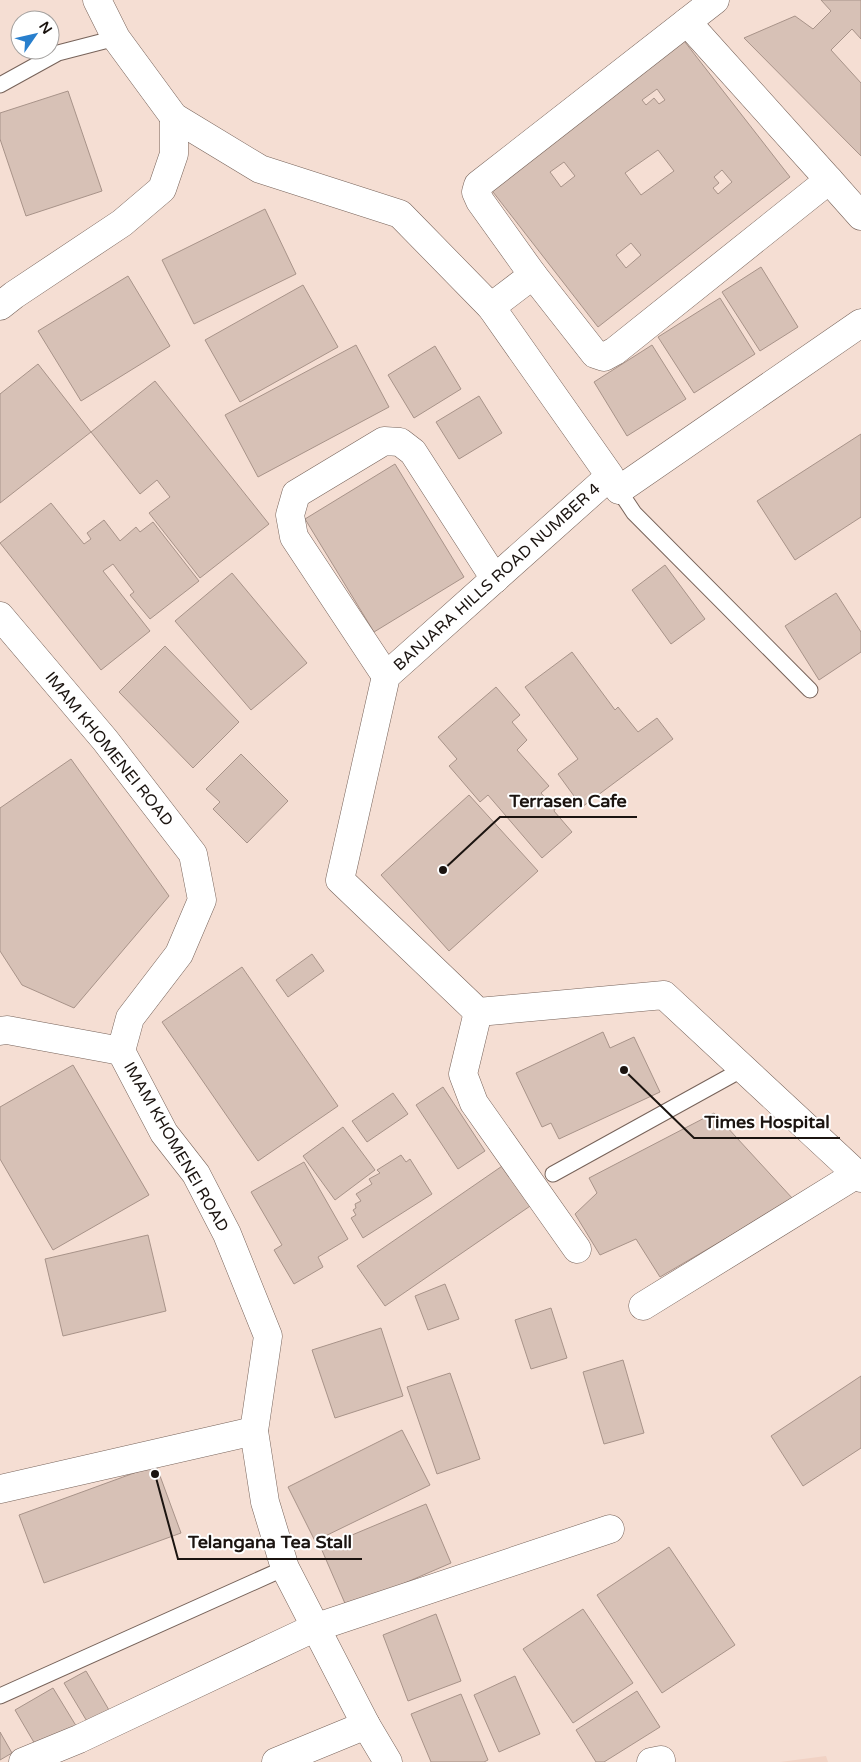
<svg xmlns="http://www.w3.org/2000/svg" width="861" height="1762" viewBox="0 0 861 1762" font-family="'Varela Round',sans-serif">
<rect width="100%" height="100%" fill="#f5ded3"/>
<polygon fill="#f1d2c4" points="826,1756 828,1762 780,1762"/>
<g fill="#d7c1b6" stroke="#a89389" fill-rule="evenodd">
<polygon points="821,0 861,0 861,39 852,29 831,50 861,83 861,156 744,38 795,16 813,29 831,11"/>
<path d="M678 33 790 177 598 327 486 183ZM657 89 665 100 659 104 654 98 646 105 642 100ZM658 150 674 171 641 195 625 173ZM564 162 575 176 561 187 550 172ZM722 170 732 182 718 194 713 188 719 183 714 177ZM631 243 641 255 626 268 616 255Z"/>
<polygon points="68,91 102,191 26,216 0,139 0,113"/>
<polygon points="265,209 296,274 194,324 162,260"/>
<polygon points="761,267 798,327 760,351 722,292"/>
<polygon points="128,276 170,346 81,401 38,331"/>
<polygon points="303,285 338,347 240,402 205,340"/>
<polygon points="720,298 755,354 694,393 658,337"/>
<polygon points="356,345 389,407 258,477 225,415"/>
<polygon points="652,345 686,399 627,436 594,382"/>
<polygon points="435,346 461,389 414,418 388,375"/>
<polygon points="38,364 91,432 0,503 0,394"/>
<polygon points="155,381 269,524 200,578 149,513 170,497 157,480 140,494 91,432"/>
<polygon points="479,396 502,433 459,459 436,422"/>
<polygon points="861,434 861,517 795,560 757,501"/>
<polygon points="395,464 464,577 374,632 305,519"/>
<polygon points="51,503 84,544 91,539 87,533 104,520 120,541 136,527 140,532 153,522 199,581 150,619 130,595 134,592 113,564 103,571 150,631 101,670 0,543"/>
<polygon points="665,565 705,619 671,644 632,590"/>
<polygon points="232,573 307,663 251,710 175,621"/>
<polygon points="836,593 861,632 861,652 819,680 785,626"/>
<polygon points="165,646 239,722 193,768 119,692"/>
<polygon points="572,652 615,710 618,707 638,732 657,718 673,739 582,807 558,774 578,759 525,687"/>
<polygon points="496,687 520,715 512,722 527,740 517,750 549,786 541,793 555,809 554,811 572,832 542,858 488,795 480,802 449,766 457,759 438,737"/>
<polygon points="241,754 288,801 247,843 213,809 220,802 206,789"/>
<polygon points="71,759 169,896 74,1008 22,985 0,951 0,808"/>
<polygon points="469,795 538,871 449,951 381,875"/>
<polygon points="312,954 324,971 288,997 276,980"/>
<polygon points="242,967 338,1106 258,1161 162,1022"/>
<polygon points="603,1032 610,1048 634,1037 660,1092 559,1139 551,1123 542,1127 516,1073"/>
<polygon points="73,1065 149,1195 53,1250 0,1159 0,1107"/>
<polygon points="443,1087 485,1151 458,1169 416,1105"/>
<polygon points="393,1093 408,1114 367,1142 352,1121"/>
<polygon points="714,1113 793,1199 660,1277 636,1239 600,1255 575,1214 597,1193 589,1178"/>
<polygon points="343,1127 375,1170 335,1200 303,1156"/>
<polygon points="401,1155 406,1162 410,1159 432,1194 363,1238 351,1218 356,1215 353,1210 356,1208 355,1204 361,1201 356,1194 372,1184 369,1179 380,1173 377,1170"/>
<polygon points="304,1162 348,1239 318,1257 323,1267 294,1284 274,1250 282,1245 251,1192"/>
<polygon points="508,1162 536,1202 385,1306 357,1266"/>
<polygon points="148,1235 166,1311 63,1336 45,1259"/>
<polygon points="445,1284 459,1319 428,1330 415,1296"/>
<polygon points="551,1308 567,1358 531,1369 515,1320"/>
<polygon points="381,1328 403,1396 335,1418 312,1350"/>
<polygon points="623,1360 644,1433 604,1444 583,1372"/>
<polygon points="450,1373 480,1459 437,1474 407,1387"/>
<polygon points="861,1376 861,1448 803,1486 771,1436"/>
<polygon points="402,1430 430,1485 315,1541 288,1487"/>
<polygon points="156,1465 181,1533 44,1583 19,1515"/>
<polygon points="426,1504 451,1563 347,1608 321,1548"/>
<polygon points="669,1547 735,1645 662,1693 597,1595"/>
<polygon points="583,1609 633,1683 573,1723 523,1649"/>
<polygon points="436,1614 461,1681 408,1701 383,1635"/>
<polygon points="86,1671 109,1710 88,1723 64,1683"/>
<polygon points="515,1676 540,1734 499,1752 474,1695"/>
<polygon points="53,1688 78,1729 39,1751 15,1710"/>
<polygon points="637,1691 660,1727 604,1762 596,1762 576,1730"/>
<polygon points="461,1694 488,1760 484,1762 431,1762 411,1714"/>
<polygon points="0,1732 12,1753 0,1760"/>
</g>
<g fill="none" stroke-linecap="round" stroke-linejoin="round">
<defs>
<g id="lane">
<polyline points="0,85 58,53 116,38"/>
<polyline points="616,486 634,513 810,690"/>
<polyline points="553,1174 743,1069"/>
<polyline points="0,1696 285,1568"/>
</g>
<g id="street">
<polyline points="829,180 861,216"/>
<polyline points="533,275 595,354 604,357 615,351 829,180 687,22"/>
<polyline points="491,307 533,275 480,201 476,192 478,185 715,0"/>
<polyline points="619,490 861,323"/>
<polyline points="386,676 294,537 290,515 296,494 384,441 400,442 413,452 495,579"/>
<polyline points="478,1012 463,1074 474,1103 577,1249"/>
<polyline points="0,1031 7,1030 121,1051"/>
<polyline points="643,1306 857,1174"/>
<polyline points="0,1489 254,1431"/>
<polyline points="23,1762 79,1739 314,1628 610,1529"/>
<polyline points="276,1762 366,1725"/>
<polyline points="651,1762 661,1760"/>
</g>
<g id="secondary">
<polyline points="97,0 116,38 174,117 260,169 400,214 491,307 610,476 386,676 340,880 478,1012 664,995 861,1178"/>
<polyline points="0,306 14,295 122,223 162,189 174,154 174,117"/>
<polyline points="0,616 105,740 193,854 202,900 179,954 130,1018 121,1051 164,1133 196,1174 227,1234 268,1336 254,1431 265,1502 285,1568 366,1725 388,1762"/>
</g>
</defs>
<use href="#lane" stroke="#77635a" stroke-width="17"/>
<use href="#street" stroke="#77635a" stroke-width="29"/>
<use href="#secondary" stroke="#77635a" stroke-width="29"/>
<use href="#lane" stroke="#fff" stroke-width="15"/>
<use href="#street" stroke="#fff" stroke-width="28"/>
<use href="#secondary" stroke="#fff" stroke-width="28"/>
</g>
<g text-anchor="middle" dominant-baseline="central" stroke-width="4" stroke-linejoin="round" paint-order="stroke">
<g font-size="16" fill="#1b1410" stroke="#fff">
<text transform="translate(497 577) rotate(-42)">BANJARA HILLS ROAD NUMBER 4</text>
<text transform="translate(109 749) rotate(51)">IMAM KHOMENEI ROAD</text>
<text transform="translate(176 1147) rotate(60)">IMAM KHOMENEI ROAD</text>
</g>
</g>
<path fill="none" stroke="#1b1410" stroke-width="2" d="M443 870L500 817H637M624 1070L694 1138H840M155 1474L178 1559H362"/>
<g fill="#1b1410" stroke="#fff" stroke-width="2">
<circle cx="443" cy="870" r="5"/>
<circle cx="624" cy="1070" r="5"/>
<circle cx="155" cy="1474" r="5"/>
</g>
<g font-size="18" text-anchor="middle" font-weight="bold" fill="#1b1410" stroke="#fff" stroke-width="4" stroke-linejoin="round" paint-order="stroke">
<text x="568" y="807">Terrasen Cafe</text>
<text x="767" y="1128">Times Hospital</text>
<text x="270" y="1548">Telangana Tea Stall</text>
</g>
<g transform="translate(35 35) rotate(56)"><circle r="24" fill="#ffffff" stroke="#a4a19f"/>
<path d="M0-4L9 19L0 12L-9 19Z" fill="#287fcd"/>
<text y="-8" font-size="14" font-weight="bold" text-anchor="middle" fill="#1b1410">N</text>
</g>
</svg>
